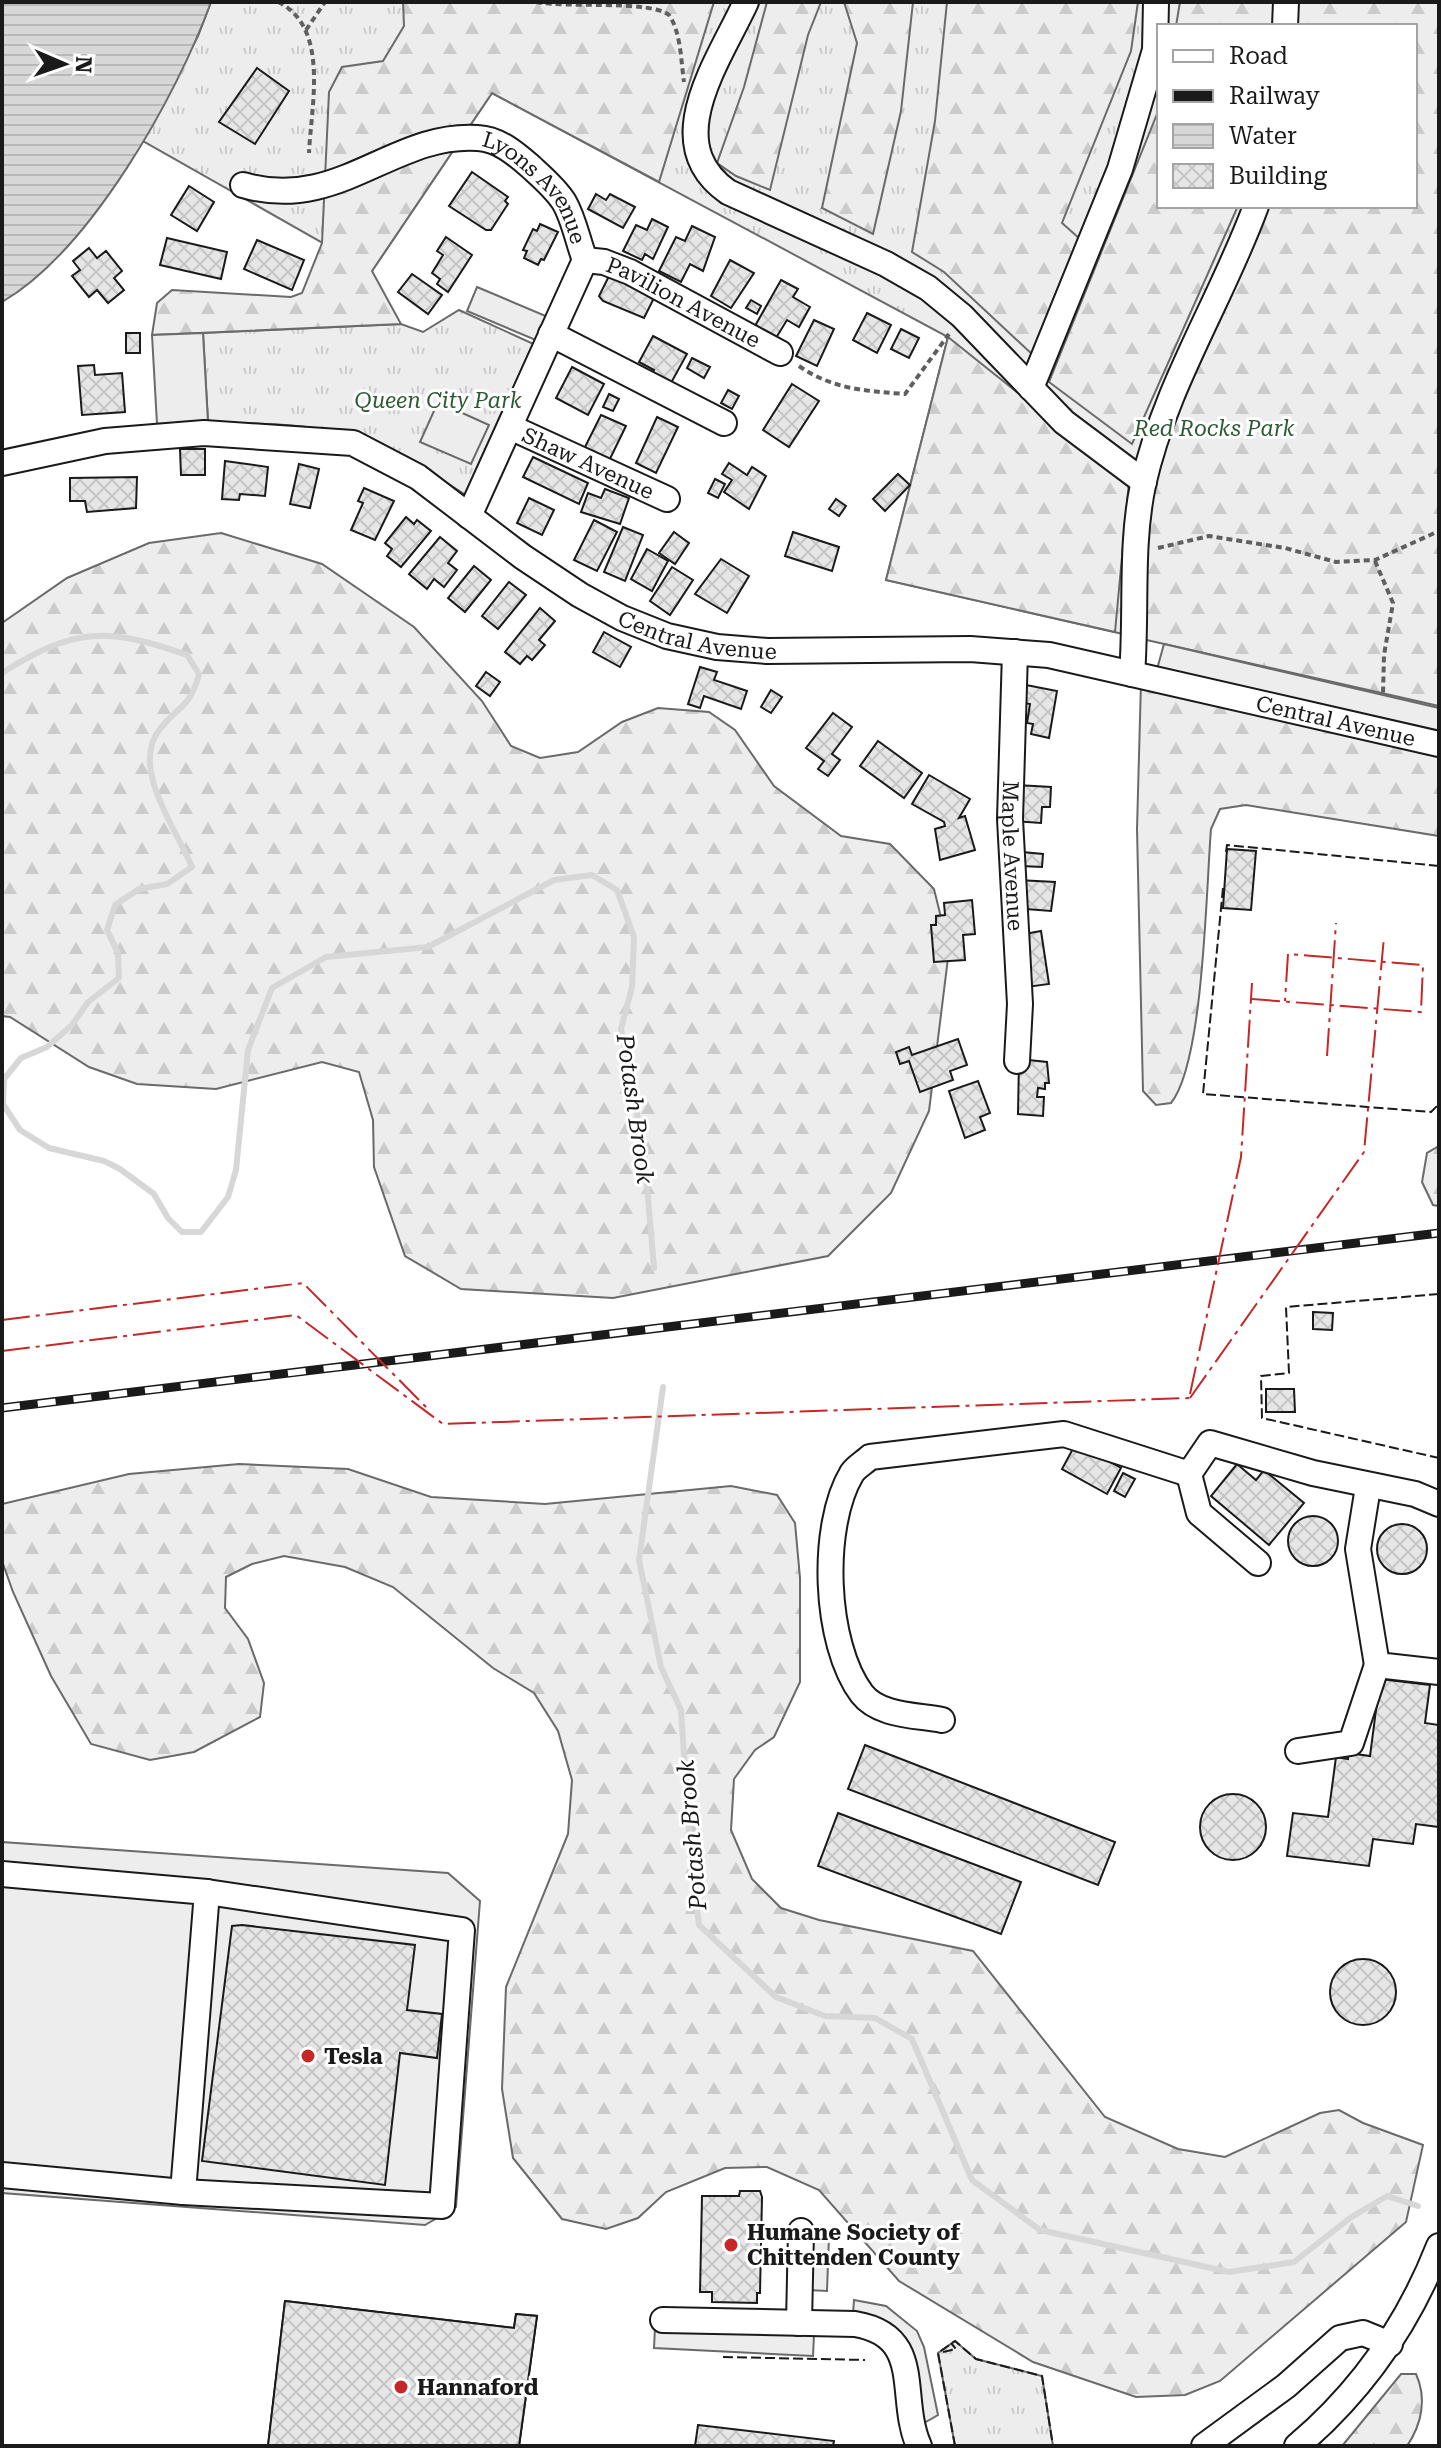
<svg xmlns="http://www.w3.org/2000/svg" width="1441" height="2448" viewBox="0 0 1441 2448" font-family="'Roboto Serif',serif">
<defs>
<pattern id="grass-tufts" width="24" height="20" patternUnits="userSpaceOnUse" patternTransform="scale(2)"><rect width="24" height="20" fill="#ededed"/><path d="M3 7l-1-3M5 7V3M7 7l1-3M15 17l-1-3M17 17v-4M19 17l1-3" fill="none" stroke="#cbcbcb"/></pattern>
<pattern id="forest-firs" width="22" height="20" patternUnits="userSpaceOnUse" patternTransform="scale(2)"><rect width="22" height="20" fill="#ededed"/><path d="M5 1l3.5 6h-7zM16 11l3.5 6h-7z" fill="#cbcbcb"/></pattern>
<pattern id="water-rules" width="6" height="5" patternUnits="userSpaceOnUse" patternTransform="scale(2)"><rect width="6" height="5" fill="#d7d7d7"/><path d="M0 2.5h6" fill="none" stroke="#b8b8b8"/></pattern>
<pattern id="building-cross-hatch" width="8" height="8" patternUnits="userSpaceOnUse" patternTransform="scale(2)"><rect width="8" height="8" fill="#e6e6e6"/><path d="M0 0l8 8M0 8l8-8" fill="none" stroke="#c5c5c5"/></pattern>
</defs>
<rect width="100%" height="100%" fill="#fff"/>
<g fill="url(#grass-tufts)" stroke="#6a6a6a" stroke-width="2" fill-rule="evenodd">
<path d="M211 2H1439V706L886 580 948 337 492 93 372 271 143 141 198 36ZM1159 26H1415V206H1159Z"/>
<path d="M459 310 538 346 472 499C433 474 383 444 338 433 296 422 251 424 208 422L203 333 401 324 423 332Z"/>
<polygon points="955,2341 976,2359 1042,2376 1053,2446 955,2446 938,2353"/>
</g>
<g fill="url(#forest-firs)" stroke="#6a6a6a" stroke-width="2">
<polygon points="403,2 714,2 659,182 492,93 372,271 401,324 152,335 157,303 172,290 291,297 302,293 322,243 329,92 342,67 383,61 404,26"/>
<polygon points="767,2 821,2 808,35 770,190 736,176 717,163 744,87"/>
<polygon points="844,2 913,2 901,111 873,234 822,208 857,43"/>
<polygon points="947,2 1138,2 1131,51 1062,223 1080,239 1034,356 944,272 912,252 935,121"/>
<polygon points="1180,2 1274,2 1274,26 1176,26"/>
<polygon points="1295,2 1439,2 1439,706 1142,639 1146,512 1167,436 1265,206 1415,206 1415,26 1294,26"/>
<polygon points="1159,109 1159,206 1238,206 1132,444 1049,382"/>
<polygon points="948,337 1129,482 1115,632 886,580"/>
<polygon points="221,533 322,564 414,627 482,701 511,746 540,758 578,752 622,722 658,708 709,712 735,730 774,786 841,836 890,844 934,889 949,950 929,1111 891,1193 828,1256 613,1298 461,1289 405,1256 374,1167 373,1120 359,1072 322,1062 216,1089 137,1084 89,1067 10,1017 2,1016 2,623 67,578 149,543"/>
<path d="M1141 682 1439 750V836L1246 805 1220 809 1211 829C1206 889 1204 1062 1171 1103L1156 1105 1143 1091 1137 829Z"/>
<polygon points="1439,1146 1439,1206 1433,1205 1422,1182 1427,1153"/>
<polygon points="239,1464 348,1469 431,1497 545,1504 731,1486 777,1495 795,1523 800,1578 800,1682 774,1737 755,1750 734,1779 731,1830 752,1879 781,1908 819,1920 973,1951 1105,2117 1178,2149 1225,2157 1320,2113 1339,2110 1363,2123 1423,2145 1406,2222 1220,2381 1185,2395 1136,2397 1033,2362 899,2281 819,2190 767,2167 725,2168 666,2192 638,2218 606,2229 562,2219 513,2158 502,2089 506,1987 568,1834 572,1780 558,1731 534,1693 493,1668 393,1587 345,1567 284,1556 252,1564 226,1577 225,1608 248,1639 264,1683 260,1717 194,1752 150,1760 91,1744 51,1676 13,1592 2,1561 2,1504 129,1474"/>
<path d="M1401 2374H1416C1427 2398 1422 2424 1407 2446H1342Z"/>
</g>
<g fill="#ededed" stroke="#6a6a6a" stroke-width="2">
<polygon points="477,287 548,317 538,341 467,311"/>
<polygon points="203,333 208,422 157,424 152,335"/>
<polygon points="438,402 489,425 471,464 420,442"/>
<polygon points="1164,644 1439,708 1439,744 1154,680"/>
<polygon points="2,1842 448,1873 480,1901 456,2207 425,2225 2,2193"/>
<polygon points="811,2236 829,2236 827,2291 808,2290"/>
<polygon points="854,2300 886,2306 917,2331 924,2347 938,2415 924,2423 910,2353 900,2332 873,2316 853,2314"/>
<polygon points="655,2327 814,2335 813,2356 654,2348"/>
</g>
<path fill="url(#water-rules)" stroke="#6a6a6a" stroke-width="2" d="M2 2H211C177 96 90 251 2 302Z"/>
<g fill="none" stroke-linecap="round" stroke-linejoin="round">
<g stroke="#d7d7d7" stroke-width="6">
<path d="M2 673C75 627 107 627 187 655L199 674C190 708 179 705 160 729 129 767 177 830 192 867L167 884 139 889 115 905 107 930 118 953 119 978 88 1002 72 1025 47 1047 21 1058 4 1079 3 1104 20 1130 49 1148 104 1161 120 1169 154 1194 168 1218 182 1232H201L228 1197 236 1170 248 1050 272 988 326 957 428 947 554 880 592 875 617 890 634 937 632 987 621 1029 644 1151 654 1268"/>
<polyline points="663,1387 639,1560 661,1667 681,1710 691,1861 699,1925 776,1997 825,2016 875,2018 912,2039 972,2180 1040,2230 1229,2272 1294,2262 1350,2218 1387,2196 1418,2206"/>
</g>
</g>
<g fill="url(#building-cross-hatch)" stroke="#1a1a1a" stroke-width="2">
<polygon points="257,68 289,91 255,144 219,122"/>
<polygon points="472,172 508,197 505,201 508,204 491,230 486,230 449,206"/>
<polygon points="189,186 214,202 197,231 171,215"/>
<polygon points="596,194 606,200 610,194 635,207 623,228 588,209"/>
<polygon points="652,219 668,227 653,259 645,254 642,260 623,251 636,225 647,230"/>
<polygon points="540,224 558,232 544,260 541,259 538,265 524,258 527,251 523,250 533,229 537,231"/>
<polygon points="692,226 715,237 703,271 690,264 681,282 659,271 676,237 685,241"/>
<polygon points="446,237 472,255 448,292 437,284 440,279 432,273 443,255 437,251"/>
<polygon points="167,238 227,252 221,279 160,265"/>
<polygon points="257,240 304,260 292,290 244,269"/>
<polygon points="89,248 97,258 106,251 122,271 114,278 124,290 108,303 97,290 89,297 72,276 80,270 73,261"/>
<polygon points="730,260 754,273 731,308 711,296"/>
<polygon points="412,274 442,295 428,314 398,292"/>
<polygon points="609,276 639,287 638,290 654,298 644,318 603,301 599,296"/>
<polygon points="781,280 798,289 793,297 810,307 799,327 787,320 776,338 755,326"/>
<polygon points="751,300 761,306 757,314 746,308"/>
<polygon points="867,313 891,325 877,353 853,340"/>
<polygon points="814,320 834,329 817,366 796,356"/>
<polygon points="901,329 919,338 909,358 891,349"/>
<rect x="126" y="333" width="14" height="20"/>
<polygon points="653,336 687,354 666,392 647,382 654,370 639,362"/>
<polygon points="692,358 710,367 704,378 687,368"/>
<polygon points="94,365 95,375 122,373 125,412 82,415 78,366"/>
<polygon points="572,367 604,384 588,415 556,398"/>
<polygon points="792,384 819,401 789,447 763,430"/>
<polygon points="728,390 739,396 732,409 721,403"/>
<polygon points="609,394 619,399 613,411 603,407"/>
<polygon points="601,415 626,426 607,465 582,453"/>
<polygon points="657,417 678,427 656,473 636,463"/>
<polygon points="180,449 205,449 205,475 181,475"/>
<polygon points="533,457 588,483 579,504 523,477"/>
<polygon points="225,461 268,467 265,496 240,494 239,500 222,499"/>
<polygon points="729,463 747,475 752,467 766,476 749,509 724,492 732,480 722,474"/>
<polygon points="299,464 319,469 310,508 290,504"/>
<polygon points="898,474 910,485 885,511 873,499"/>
<polygon points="137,477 136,508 87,512 85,501 70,501 70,478"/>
<polygon points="715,479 725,484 718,498 708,493"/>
<polygon points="364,488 394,501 375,540 351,530 363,503 358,501"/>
<polygon points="605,489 629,498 620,524 581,512 588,493 601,498"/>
<polygon points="529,498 554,510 542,535 517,523"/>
<polygon points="836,499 846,506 839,516 829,509"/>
<polygon points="406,517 414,524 417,520 431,531 401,567 387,556 392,549 385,543"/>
<polygon points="594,520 617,532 597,571 574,560"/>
<polygon points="623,527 643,535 625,581 604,572"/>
<polygon points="674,532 689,543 675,564 659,553"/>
<polygon points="793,532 839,547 832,571 785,556"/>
<polygon points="440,537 457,551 448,563 457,570 444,587 434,579 427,589 409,574"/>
<polygon points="647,549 668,561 652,591 631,579"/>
<polygon points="721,559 749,576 727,613 695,594"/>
<polygon points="474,566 491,580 465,612 448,598"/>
<polygon points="672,567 693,580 670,615 650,601"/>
<polygon points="509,582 526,595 498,629 482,616"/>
<polygon points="540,608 555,621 539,640 545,645 532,660 527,656 520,664 505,652"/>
<polygon points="604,632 631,647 620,667 593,652"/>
<polygon points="700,667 717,672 714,680 747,691 741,709 704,696 700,708 688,704"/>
<polygon points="486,672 500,682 490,696 476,686"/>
<polygon points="1021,684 1057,691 1049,738 1031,734 1033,724 1027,723 1030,704 1018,702"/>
<polygon points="771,690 782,697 771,713 761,707"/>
<polygon points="833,713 852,727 832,754 840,760 828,776 818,769 824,761 806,748"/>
<polygon points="878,741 922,773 904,798 860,766"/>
<polygon points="929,775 970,799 959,818 965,816 975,850 940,860 935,829 945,826 944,822 912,804"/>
<polygon points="1016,785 1051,787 1050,807 1042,807 1041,823 1014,821"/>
<polygon points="1227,849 1256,851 1251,910 1223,908"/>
<polygon points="1022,852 1043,854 1042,867 1021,866"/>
<polygon points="1017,880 1055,882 1051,911 1026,909"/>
<polygon points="972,900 975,934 963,935 965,960 934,962 931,925 936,925 936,916 945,915 944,903"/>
<polygon points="1041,931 1049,984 1027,987 1019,935"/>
<polygon points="958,1039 967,1065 950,1071 953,1080 920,1092 909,1061 900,1064 896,1052 909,1047 912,1055"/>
<polygon points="1019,1059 1047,1062 1049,1083 1045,1083 1045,1089 1038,1088 1037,1097 1044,1097 1043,1116 1018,1114"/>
<polygon points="978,1081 990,1113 980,1117 985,1130 965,1138 949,1091"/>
<polygon points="1313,1312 1333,1313 1332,1330 1313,1329"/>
<polygon points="1266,1389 1294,1389 1295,1412 1266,1412"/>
<polygon points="1076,1443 1121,1468 1107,1494 1062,1469"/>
<polygon points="1237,1464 1256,1480 1264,1470 1304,1503 1269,1545 1211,1496"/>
<polygon points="1123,1473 1135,1479 1125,1497 1114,1491"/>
<circle cx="1313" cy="1541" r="25"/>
<circle cx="1402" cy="1549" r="25"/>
<polygon points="1380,1679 1430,1685 1425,1723 1439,1725 1439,1827 1416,1824 1413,1844 1373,1839 1369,1866 1287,1856 1293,1813 1328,1817 1336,1757 1348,1759 1348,1753 1370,1756"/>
<polygon points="865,1745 1115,1842 1098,1885 848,1789"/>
<circle cx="1233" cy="1827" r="33"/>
<polygon points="838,1813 1021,1882 1001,1934 818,1866"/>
<polygon points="242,1925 415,1945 407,2010 442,2014 437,2058 400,2053 385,2185 202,2161 232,1926"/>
<circle cx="1363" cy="1992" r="33"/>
<polygon points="740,2191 760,2191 762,2197 760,2293 757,2293 757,2303 712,2302 712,2292 700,2292 702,2196 739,2196"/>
<polygon points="285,2301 514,2328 516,2314 537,2316 519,2446 268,2446"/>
<polygon points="285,2301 514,2328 516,2314 537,2316 519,2446 268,2446"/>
<polygon points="698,2425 834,2441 833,2446 695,2446"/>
</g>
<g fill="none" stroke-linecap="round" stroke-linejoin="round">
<defs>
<g id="minor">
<path d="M746 2C719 61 658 143 728 192L886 264 928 288 962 316 1064 422 1144 482"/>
<polyline points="1285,26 1286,2"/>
<path id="s1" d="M243 185C338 213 393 132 478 138 499 139 516 154 531 167 542 177 556 189 564 202 574 219 578 242 585 260L469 516"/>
<path id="s2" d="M585 260 604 262 630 272 780 353"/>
<polyline points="551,334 724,423"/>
<polyline points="1031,388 1120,169 1155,50 1156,2"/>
<path id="s3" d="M510 427 667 499"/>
<path id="s4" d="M2 463 105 441 204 433 353 443 418 477 523 557 580 595 622 618 667 636 717 647 767 651 970 649 1049 655 1439 744"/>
<path id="s5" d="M1015 652 1010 819 1020 1004 1017 1061"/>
<path d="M1132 674C1137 611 1130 547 1143 485 1165 386 1222 299 1256 206"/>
<polyline points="1189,1474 1199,1513 1258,1563"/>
<polyline points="1368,1487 1358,1549 1377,1665 1439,1672"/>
<path d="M942 1720C916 1715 879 1716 862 1694 824 1644 820 1526 852 1473 856 1467 865 1462 870 1457L1064 1434 1189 1474 1210 1443 1313 1473 1415 1494 1439 1504"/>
<polyline points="1298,1751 1351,1743 1377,1665"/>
<polyline points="2,1874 207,1892 183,2192 2,2175"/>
<polyline points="183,2192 442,2206 462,1930 207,1892"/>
<path d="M663 2320 855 2324C926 2336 897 2397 919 2446"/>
<polyline points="799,2323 801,2231"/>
<polyline points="1204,2446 1286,2386 1340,2338 1363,2333 1390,2344"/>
<path d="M1297 2446C1362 2391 1408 2325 1439 2246"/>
</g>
</defs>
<use href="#minor" stroke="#1a1a1a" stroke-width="28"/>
<g stroke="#5f5f5f" stroke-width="4" stroke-dasharray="6 4" stroke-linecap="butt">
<path d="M278 2C330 27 311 106 309 153"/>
<path d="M536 2C568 8 650 0 669 15 681 32 681 62 684 82"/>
<polyline points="306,30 325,2"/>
<path d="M799 366C832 389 865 391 905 394L949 334"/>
<polyline points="1158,548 1209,536 1285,548 1336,562 1375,560 1439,531"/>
<polyline points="1375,561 1393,603 1384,655 1383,694"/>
</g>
<use href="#minor" stroke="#fff" stroke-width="24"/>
<defs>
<polyline id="rail" points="2,1408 1439,1233"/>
</defs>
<use href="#rail" stroke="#1a1a1a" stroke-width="9"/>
<use href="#rail" stroke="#fff" stroke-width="6" stroke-dasharray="18" stroke-linecap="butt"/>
<g stroke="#1a1a1a" stroke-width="2" stroke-dasharray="10 4" stroke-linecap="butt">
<polyline points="1226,852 1227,845 1439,866"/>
<polyline points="1223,888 1203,1094 1431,1112 1439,1104"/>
<polyline points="1439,1294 1286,1307 1289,1373 1261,1376 1262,1418 1439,1458"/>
<polyline points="943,2352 956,2349 951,2343"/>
<polyline points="723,2357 865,2360"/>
<polyline points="955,2446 938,2353 955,2341 976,2359 1042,2376 1053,2446"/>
</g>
<g stroke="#c62828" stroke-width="2" stroke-dasharray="28 6 4 6" stroke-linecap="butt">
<polyline points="1252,999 1421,1012 1423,965 1288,954 1285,1001"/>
<polyline points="1327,1056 1336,923"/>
<polyline points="2,1320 303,1283 429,1410"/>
<polyline points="2,1351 296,1315 443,1424 1190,1398"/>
<polyline points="1190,1394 1241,1157 1252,983"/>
<polyline points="1190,1398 1364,1152 1384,937"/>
</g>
</g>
<g fill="#c62828" stroke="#fff" stroke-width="3">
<circle cx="308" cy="2056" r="8"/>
<circle cx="731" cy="2245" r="8"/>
<circle cx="401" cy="2387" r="8"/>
</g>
<g text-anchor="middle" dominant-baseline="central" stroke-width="6" stroke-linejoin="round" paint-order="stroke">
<g font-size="22" fill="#1a1a1a" stroke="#fff">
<text stroke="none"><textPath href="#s1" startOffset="324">Lyons Avenue</textPath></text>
<text stroke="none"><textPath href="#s2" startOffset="108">Pavilion Avenue</textPath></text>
<text stroke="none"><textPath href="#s3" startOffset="86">Shaw Avenue</textPath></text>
<text stroke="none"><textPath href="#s4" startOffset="754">Central Avenue</textPath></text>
<text stroke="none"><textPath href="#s4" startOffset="1402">Central Avenue</textPath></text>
<text stroke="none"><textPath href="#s5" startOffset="204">Maple Avenue</textPath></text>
</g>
<g font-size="22" font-style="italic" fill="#2b5a34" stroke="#fff">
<text x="438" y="400">Queen City Park</text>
<text x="1214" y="428">Red Rocks Park</text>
</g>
<g font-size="22" font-weight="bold" fill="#1a1a1a" stroke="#fff" text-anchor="start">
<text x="324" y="2056">Tesla</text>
<text x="747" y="2232">Humane Society of<tspan x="747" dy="25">Chittenden County</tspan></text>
<text x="417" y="2387">Hannaford</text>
</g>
<g font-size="24" font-style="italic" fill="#1a1a1a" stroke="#fff">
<text transform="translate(635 1109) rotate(82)">Potash Brook</text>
<text transform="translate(692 1835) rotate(-95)">Potash Brook</text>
</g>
</g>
<rect width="1441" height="2448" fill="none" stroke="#1a1a1a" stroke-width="8"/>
<rect x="1157" y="24" width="260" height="184" fill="#ffffff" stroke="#a3a3a3" stroke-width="2"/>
<rect x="1173" y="50" width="40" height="12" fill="#ffffff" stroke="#a3a3a3" stroke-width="2"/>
<text x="1229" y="64" font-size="24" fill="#1a1a1a">Road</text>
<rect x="1173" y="90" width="40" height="12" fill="#1a1a1a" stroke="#a3a3a3" stroke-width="2"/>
<text x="1229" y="104" font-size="24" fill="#1a1a1a">Railway</text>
<rect x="1173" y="124" width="40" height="24" fill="url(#water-rules)" stroke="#a3a3a3" stroke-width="2"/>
<text x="1229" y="144" font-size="24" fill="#1a1a1a">Water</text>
<rect x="1173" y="164" width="40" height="24" fill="url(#building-cross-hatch)" stroke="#a3a3a3" stroke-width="2"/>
<text x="1229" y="184" font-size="24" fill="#1a1a1a">Building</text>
<g transform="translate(64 64) rotate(92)" stroke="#ffffff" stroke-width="6" paint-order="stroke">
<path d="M0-6L14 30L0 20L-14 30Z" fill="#1a1a1a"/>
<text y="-12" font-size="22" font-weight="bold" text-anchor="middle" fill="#1a1a1a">N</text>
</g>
</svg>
